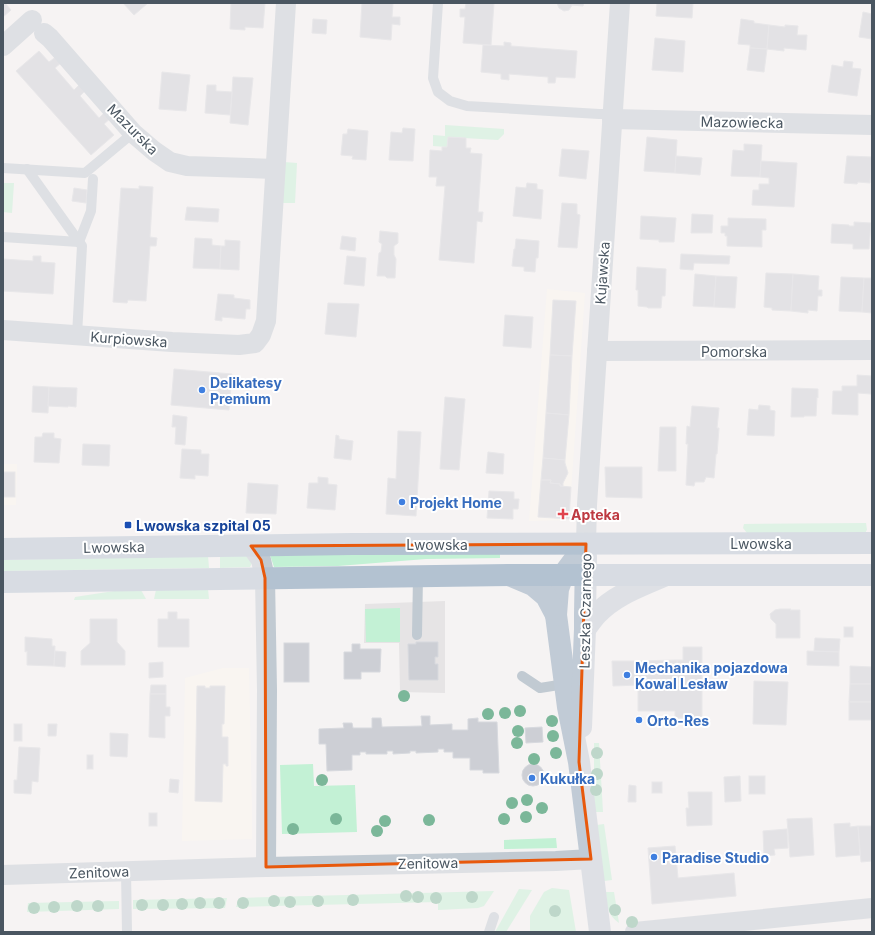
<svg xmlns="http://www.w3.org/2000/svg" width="875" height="935" viewBox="0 0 875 935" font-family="Inter,sans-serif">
<rect width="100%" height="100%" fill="#f5f3f3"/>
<g fill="#fdf9ef">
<polygon points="547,289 585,293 569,520 529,521"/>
<polygon points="3,464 17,464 16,505 3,505"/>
<polygon points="223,668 249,668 252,808 252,839 182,841 185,678"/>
</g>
<polygon fill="#e6e4e5" points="445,601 445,693 400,692 399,643 364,643 365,604"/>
<g fill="#c3f1d5">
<polygon points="445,125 504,129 504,134 498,140 448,137 447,147 433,146 433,135 445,136"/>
<polygon points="284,162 297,163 295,203 282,203"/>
<polygon points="3,183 14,183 12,213 3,212"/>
<polygon points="866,523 867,530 866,531 866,533 747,533 743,528 744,524"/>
<polygon points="500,553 500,558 426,559 338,566 274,567 270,555"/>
<polygon points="208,556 209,568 3,571 3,560"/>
<polygon points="220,556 246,556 252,563 250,567 220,568"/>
<polygon points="208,589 209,599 154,599 156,590"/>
<polygon points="141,590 146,599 74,600 75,597 114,591"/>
<polygon points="400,608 400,642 366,642 365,609"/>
<polygon points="594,743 599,743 603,812 594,812"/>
<polygon points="313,764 314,786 355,785 357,832 282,834 280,765"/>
<polygon points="604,824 612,880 604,881 597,825"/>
<polygon points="556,838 557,848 504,849 504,840"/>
<polygon points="552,888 569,890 576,932 530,932 530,916 544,892"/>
<polygon points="519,889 532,890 506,932 495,932"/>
<polygon points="494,891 484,906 478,908 438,910 438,902 236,907 239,898"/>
<path d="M606 892H614L619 923C607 914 607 907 606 892Z"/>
<polygon points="227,898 225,908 133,909 133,900"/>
<polygon points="119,901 119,909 27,912 28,903"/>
</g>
<g fill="#cdcfd5" stroke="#d7d9de">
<polygon points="3,3 5,3 11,10 3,17"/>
<polygon points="123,3 148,3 134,15"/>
<polygon points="231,3 265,3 263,28 245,27 245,30 230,29"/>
<polygon points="362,3 393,3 392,17 400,17 400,25 392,24 391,40 360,37"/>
<polygon points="466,3 494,3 491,45 463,43 465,17 460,17 460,9 465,9"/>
<polygon points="557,3 584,3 583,6 572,5 569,10 564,11 559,8"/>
<polygon points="657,3 693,3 692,18 656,16"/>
<polygon points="863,12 872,14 872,39 859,37"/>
<polygon points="313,19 327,20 326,34 312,33"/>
<polygon points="741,19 754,21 754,23 769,25 767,49 750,48 750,45 738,44"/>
<polygon points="769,25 785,27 785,25 798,26 797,35 807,35 806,50 784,48 784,51 767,49"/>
<polygon points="655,38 685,41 683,72 652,70"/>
<polygon points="504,42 511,43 511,46 577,51 575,78 556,77 555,83 548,83 548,77 509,74 509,80 501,79 501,74 481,72 483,45 504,46"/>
<polygon points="750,48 767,49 764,72 747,70"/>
<polygon points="39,51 49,62 57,56 62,62 55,68 74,90 81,83 87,89 80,96 99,118 106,111 112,117 104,124 114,135 91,155 16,71"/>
<polygon points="844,61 853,62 852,68 861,69 857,96 828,92 832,65 843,67"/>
<polygon points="162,72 190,75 186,111 159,109"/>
<polygon points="233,77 253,78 248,125 230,123"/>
<polygon points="207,85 216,85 216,91 232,92 230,115 205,113"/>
<polygon points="403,128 415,129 413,161 389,160 391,132 402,133"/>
<polygon points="348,129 368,131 366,160 352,159 353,156 341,155 343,134 347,134"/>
<polygon points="448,137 466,138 466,148 471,148 470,153 482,154 478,212 483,212 482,222 477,221 474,263 439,260 445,186 436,186 437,177 429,177 430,150 442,151 442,147 447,147"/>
<polygon points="647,137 677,140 675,173 644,171"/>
<polygon points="744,144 762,145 760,177 731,176 733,150 744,151"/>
<polygon points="562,149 589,151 586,179 559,176"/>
<polygon points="676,156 702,158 700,175 675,173"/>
<polygon points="847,156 872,157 870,183 858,182 857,184 844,183"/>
<polygon points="761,161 797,163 794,207 752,205 753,190 759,190 759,184 769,184 769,178 760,177"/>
<polygon points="527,183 537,184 537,189 543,190 541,219 513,216 516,187 526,188"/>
<polygon points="139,186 153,187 150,237 157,238 156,246 150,246 146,301 128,300 127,303 113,302 121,188 139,189"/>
<polygon points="74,188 87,190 86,203 72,201"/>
<polygon points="562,203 577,204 577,214 580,215 577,248 558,247"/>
<polygon points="187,207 219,209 218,222 185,220"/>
<polygon points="692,214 713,215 712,233 691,233"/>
<polygon points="641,216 676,218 674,242 659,242 659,240 640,239"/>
<polygon points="728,218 766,219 766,230 762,230 762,247 727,246 727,236 725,236 725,233 721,233 721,226 728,226"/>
<polygon points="854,222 871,223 869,249 853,249 853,244 831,243 832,224 849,225 849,226 854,226"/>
<polygon points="380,231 398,233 398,243 394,246 394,255 396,259 395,278 387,278 385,276 377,276 379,253 381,252 382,244 379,242"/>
<polygon points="342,236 356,238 355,251 340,249"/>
<polygon points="195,238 212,239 212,245 221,246 220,269 193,268"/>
<polygon points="516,239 539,241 538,258 536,258 535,272 524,271 524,267 512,266 514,249 515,249"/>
<polygon points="225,240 240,241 239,270 220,269 221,246 225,246"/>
<polygon points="681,254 730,256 729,264 694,263 693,270 680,269"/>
<polygon points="33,256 41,256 41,262 55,263 53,294 3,291 3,259 33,261"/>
<polygon points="347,256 366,258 364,286 344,284"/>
<polygon points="637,267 666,269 665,296 662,296 661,308 648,308 647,307 638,306 638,290 636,290"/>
<polygon points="766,273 793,274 791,311 772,310 772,308 764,307"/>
<polygon points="695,274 716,276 714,307 693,306"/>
<polygon points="793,274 819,276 818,290 822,290 822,296 818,296 817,311 808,310 808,313 791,311"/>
<polygon points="716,276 737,277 735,308 714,307"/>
<polygon points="841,277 864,278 862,312 839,311"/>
<polygon points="864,278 872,278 872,313 862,312"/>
<polygon points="218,294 234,295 234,298 250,300 250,309 246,309 245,319 222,317 222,321 215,320"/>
<polygon points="553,300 576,301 572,356 550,355"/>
<polygon points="328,303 359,304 356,337 325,334"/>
<polygon points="505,315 533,317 531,348 503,346"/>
<polygon points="550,355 572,356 569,415 546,413"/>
<polygon points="174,369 232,374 229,410 171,405"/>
<polygon points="857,375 872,376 871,394 858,393 858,415 832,414 833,391 842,391 842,386 857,386"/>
<polygon points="33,386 49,387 48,413 32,412"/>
<polygon points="49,387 77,388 76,407 68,406 68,407 48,406"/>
<polygon points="792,388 818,389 818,398 817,397 816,416 804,416 804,417 791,417"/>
<polygon points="445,397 465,399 459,470 440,469"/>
<polygon points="759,405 770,406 770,410 775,411 774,436 747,435 749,409 758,410"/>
<polygon points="692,406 719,408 717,428 719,428 717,454 716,454 714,478 706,477 704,482 695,482 694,486 686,485 688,444 686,444 687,426 690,427"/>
<polygon points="546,413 569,415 565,460 543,458"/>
<polygon points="173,415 187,417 185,445 175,444 176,427 172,427"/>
<polygon points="660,427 676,427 676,471 658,471"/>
<polygon points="398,431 421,432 416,516 386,514 388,478 396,479"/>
<polygon points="43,433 54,433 54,438 61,439 59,463 34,462 35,437 42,437"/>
<polygon points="336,435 339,436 339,439 353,441 351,460 334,458"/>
<polygon points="83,444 110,445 109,466 82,465"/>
<polygon points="182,449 201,450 201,454 209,454 208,476 195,475 195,479 180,478"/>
<polygon points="488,452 504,454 503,474 486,473"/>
<polygon points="543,458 565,460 565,463 568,473 563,483 563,486 560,486 560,484 550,483 551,480 541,480"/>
<polygon points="605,467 642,467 642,498 606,497"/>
<rect x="3" y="472" width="12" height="25"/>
<polygon points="318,477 328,478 328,484 337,485 335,510 307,508 309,483 318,483"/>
<polygon points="541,480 551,480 550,483 560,484 560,486 571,487 569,519 538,517"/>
<polygon points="248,483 278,485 276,514 246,513"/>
<polygon points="489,491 514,492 514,499 519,499 518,509 513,509 513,519 487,518"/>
<polygon points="780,609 791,609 790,610 800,610 800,638 776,638 776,624 771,619 770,614 775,610"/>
<polygon points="168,612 177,612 177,619 189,619 189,647 158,647 158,619 168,619"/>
<polygon points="90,619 117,619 117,642 125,651 125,665 81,665 81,651 90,643"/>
<rect x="844" y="627" width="9" height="10"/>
<polygon points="25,637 52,639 52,646 55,646 54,666 27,665 27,651 25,652"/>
<polygon points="815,638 840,639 839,652 814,651"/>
<polygon points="416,642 438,642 438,657 435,657 435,664 438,664 438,680 409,680 408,644 416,644"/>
<rect x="284" y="643" width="25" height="39"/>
<polygon points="352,644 360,644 360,649 381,649 380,672 361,672 361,679 344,679 344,652 352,652"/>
<polygon points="683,647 702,647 702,685 677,685 677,660 683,660"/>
<polygon points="55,651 66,652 65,667 54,666"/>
<polygon points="807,651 839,652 839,666 807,665"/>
<polygon points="677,660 677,685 638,685 637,661"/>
<polygon points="612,661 637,661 638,685 613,686"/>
<polygon points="163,662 163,677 149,678 149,663"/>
<polygon points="850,666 872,667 872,684 850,684"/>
<polygon points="754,681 788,682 786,725 753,724"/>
<polygon points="850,684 872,684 872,702 849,702"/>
<polygon points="151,685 166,685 166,694 150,694"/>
<polygon points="638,685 702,685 702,718 675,718 675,711 638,711"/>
<polygon points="197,686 205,686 205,688 210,688 210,686 225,686 224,724 222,724 222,737 228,737 228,766 226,766 226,764 223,764 222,802 195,801"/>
<polygon points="150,694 166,694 166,707 170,707 170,716 165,716 165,738 149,737"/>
<rect x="849" y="702" width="23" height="18"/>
<polygon points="421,716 430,716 430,725 452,724 452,730 468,730 468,719 478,718 478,722 497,722 499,773 483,773 483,770 470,770 470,758 453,758 453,752 444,752 444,749 438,749 438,752 416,753 416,751 410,751 410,753 393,754 393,751 387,751 387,754 366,754 366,752 360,752 360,755 352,755 352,770 327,771 326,744 319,744 319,729 344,728 343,723 352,723 353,728 372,728 372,718 381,718 382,727 422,726"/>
<rect x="14" y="724" width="8" height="17"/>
<polygon points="48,724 57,724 56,736 48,736"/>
<polygon points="542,727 543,742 526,743 525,728"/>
<polygon points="110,733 128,734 127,757 110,756"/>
<polygon points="19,747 40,748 38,782 32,781 31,794 14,793 14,780 17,780"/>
<rect x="87" y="755" width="6" height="14"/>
<circle cx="533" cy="775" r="11"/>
<polygon points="740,776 741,801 725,802 724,777"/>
<rect x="749" y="776" width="16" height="18"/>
<polygon points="170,779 179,780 178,793 169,792"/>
<rect x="652" y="782" width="10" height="11"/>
<polygon points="629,785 636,786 636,802 628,802"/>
<polygon points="688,792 712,792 712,825 687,826 686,808 689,808"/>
<rect x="149" y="813" width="8" height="13"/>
<polygon points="812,818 814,855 790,857 787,819"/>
<polygon points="850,823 850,827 858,826 860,855 836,857 834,824"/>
<polygon points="858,826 872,826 872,861 861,862"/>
<polygon points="787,829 788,848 774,849 775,855 764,856 763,831"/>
<polygon points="675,846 678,878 734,873 736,896 652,904 648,848"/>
</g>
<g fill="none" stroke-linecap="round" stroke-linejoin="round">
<g stroke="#c1cad2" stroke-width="10">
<polyline points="438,3 433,78 438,92 450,101 467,106 599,114 612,114"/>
<polyline points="3,168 85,173 133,133"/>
<polyline points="27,169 82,246 77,335"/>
<polyline points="3,237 79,242 91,211 93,179"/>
<polyline points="417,635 418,576"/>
<polyline points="522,676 540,688 565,684"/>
<polyline points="126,871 127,932"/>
<polyline points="489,932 494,917"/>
</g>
<g stroke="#c1cad2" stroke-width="20">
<polyline points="44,33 50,38 133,133 154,151 170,162 187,166 275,169"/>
<polyline points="3,46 32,20"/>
<polyline points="612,119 872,125"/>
<polyline points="3,330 172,342 239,345 255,343 261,335 266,321 286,3"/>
<polyline points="597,351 872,350"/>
<polyline points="586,544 587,505 620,3"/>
<polyline points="251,546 261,560 265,578 267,690 266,867"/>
<polyline points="3,875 266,867 556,861 591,859"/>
<polyline points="635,932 872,908"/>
</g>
<g stroke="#c1cbd6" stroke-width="22">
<polyline points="586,544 563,575 558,589 556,615 568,707 579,762 600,932"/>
<polyline points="509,575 533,585 546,596 556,615"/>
<path d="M585 629C589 624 593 618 597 614 616 594 642 586 666 575"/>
<polyline points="581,727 585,629 585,614 586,557"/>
</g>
<g stroke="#b3c2d1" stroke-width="22">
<polyline points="3,549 352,544 872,543"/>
<polyline points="3,582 509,575 872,575"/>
</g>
</g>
<g fill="#7bb799">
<circle cx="404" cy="696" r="6"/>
<circle cx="520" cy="711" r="6"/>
<circle cx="505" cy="713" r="6"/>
<circle cx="488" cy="714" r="6"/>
<circle cx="552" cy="721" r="6"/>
<circle cx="518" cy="731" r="6"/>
<circle cx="553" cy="736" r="6"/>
<circle cx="517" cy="743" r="6"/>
<circle cx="556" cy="753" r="6"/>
<circle cx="597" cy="753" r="6"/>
<circle cx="534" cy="759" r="6"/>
<circle cx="597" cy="774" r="6"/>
<circle cx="322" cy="780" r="6"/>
<circle cx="596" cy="790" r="6"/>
<circle cx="527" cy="800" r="6"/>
<circle cx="512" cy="803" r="6"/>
<circle cx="542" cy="808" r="6"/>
<circle cx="526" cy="817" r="6"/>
<circle cx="336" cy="819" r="6"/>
<circle cx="504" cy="819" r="6"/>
<circle cx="429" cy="820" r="6"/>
<circle cx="385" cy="821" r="6"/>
<circle cx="293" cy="829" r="6"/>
<circle cx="377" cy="831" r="6"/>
<circle cx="406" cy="896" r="6"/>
<circle cx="418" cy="897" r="6"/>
<circle cx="472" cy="897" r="6"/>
<circle cx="436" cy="898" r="6"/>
<circle cx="353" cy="900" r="6"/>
<circle cx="274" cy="901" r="6"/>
<circle cx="318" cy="901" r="6"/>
<circle cx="290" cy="902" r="6"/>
<circle cx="200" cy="903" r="6"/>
<circle cx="219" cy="903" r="6"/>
<circle cx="243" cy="903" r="6"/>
<circle cx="182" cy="904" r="6"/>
<circle cx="142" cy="905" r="6"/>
<circle cx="163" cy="905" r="6"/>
<circle cx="77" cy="906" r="6"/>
<circle cx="98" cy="906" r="6"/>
<circle cx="54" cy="907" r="6"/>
<circle cx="34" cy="908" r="6"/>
<circle cx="615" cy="910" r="6"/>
<circle cx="555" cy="911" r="6"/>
<circle cx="632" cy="922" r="6"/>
</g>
<path d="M0 0H875V935H0ZM586 544 579 762 591 859 266 867 265 578 261 560 251 546Z" fill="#f5f3f3" fill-opacity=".55" fill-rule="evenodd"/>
<path fill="none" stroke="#e8590c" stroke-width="3" stroke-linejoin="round" d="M586 544 579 762 591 859 266 867 265 578 261 560 251 546Z"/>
<g fill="#3f7fe0" stroke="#fff" stroke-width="1.5">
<circle cx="202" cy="390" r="4"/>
<circle cx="402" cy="502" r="4"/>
<circle cx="627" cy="675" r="4"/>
<circle cx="639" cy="720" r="4"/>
<circle cx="532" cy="778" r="4"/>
<circle cx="654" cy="857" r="4"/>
</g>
<path fill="#e0444e" stroke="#fff" stroke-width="1.5" d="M561 508h4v4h4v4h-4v4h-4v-4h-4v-4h4z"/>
<rect fill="#1a4fb4" stroke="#fff" stroke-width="1.5" x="124" y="521" width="8" height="8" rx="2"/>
<g text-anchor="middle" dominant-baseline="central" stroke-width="4" stroke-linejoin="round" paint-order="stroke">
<g font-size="14" fill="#4a5661" stroke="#fff">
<text transform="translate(742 122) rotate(1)">Mazowiecka</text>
<text transform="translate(133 129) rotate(45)">Mazurska</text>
<text transform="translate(602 273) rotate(-86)">Kujawska</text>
<text transform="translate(129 339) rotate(4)">Kurpiowska</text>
<text x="734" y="351">Pomorska</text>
<text x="761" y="543">Lwowska</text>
<text x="437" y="544">Lwowska</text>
<text transform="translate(114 547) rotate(-1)">Lwowska</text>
<text transform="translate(585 611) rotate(-89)">Leszka Czarnego</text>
<text transform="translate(428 863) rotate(-1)">Zenitowa</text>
<text transform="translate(99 872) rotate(-2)">Zenitowa</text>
</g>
<g font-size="14" font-weight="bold" fill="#366cbe" stroke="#fff" text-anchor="start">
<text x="210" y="382">Delikatesy<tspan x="210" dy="16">Premium</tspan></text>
<text x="410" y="502">Projekt Home</text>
<text x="635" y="667">Mechanika pojazdowa<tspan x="635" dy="16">Kowal Lesław</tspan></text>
<text x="647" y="720">Orto-Res</text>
<text x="540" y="778">Kukułka</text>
<text x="662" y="857">Paradise Studio</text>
</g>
<g font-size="14" font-weight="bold" fill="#be3a42" stroke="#fff" text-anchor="start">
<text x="571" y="514">Apteka</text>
</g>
<g font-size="14" font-weight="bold" fill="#164399" stroke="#fff" text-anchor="start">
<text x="136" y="525">Lwowska szpital 05</text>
</g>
</g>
<rect width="875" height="935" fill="none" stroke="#4a5661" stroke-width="8"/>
</svg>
